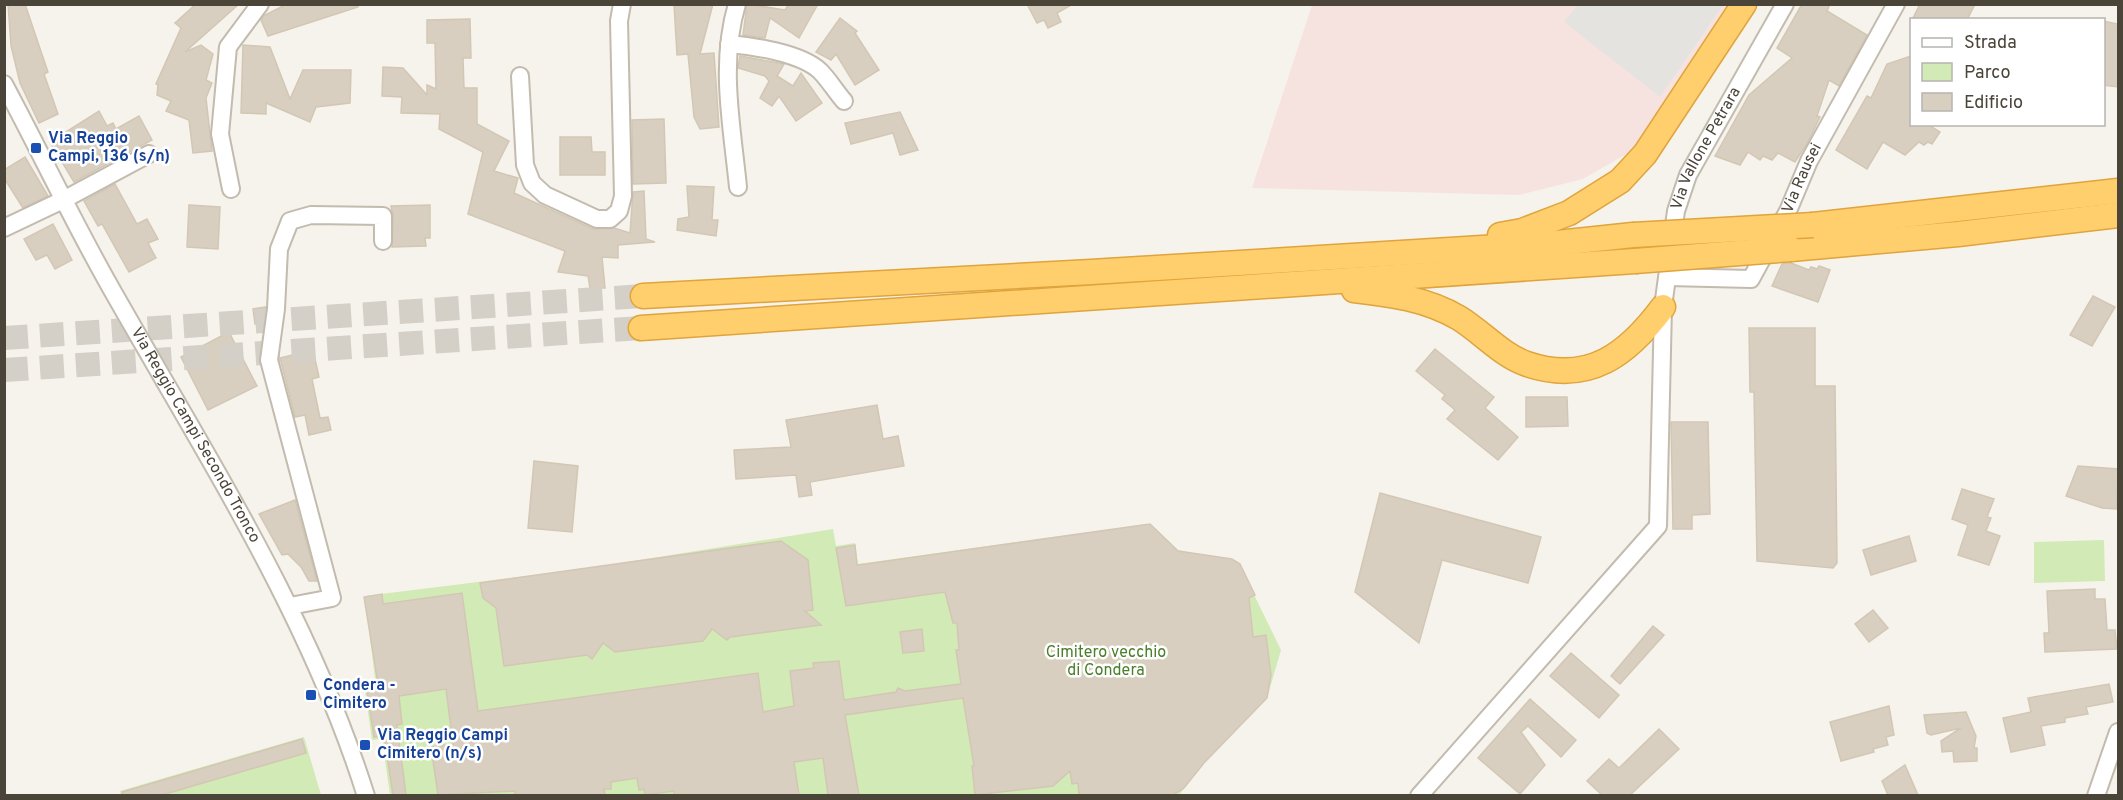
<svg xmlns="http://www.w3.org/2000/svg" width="2123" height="800" viewBox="0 0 2123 800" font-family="Overpass,sans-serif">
<rect width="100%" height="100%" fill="#f6f3ec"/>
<polygon fill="#f6e3e0" points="1312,5 1729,5 1630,152 1583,179 1519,195 1252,188"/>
<g fill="#d2eab5">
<polygon points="1147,524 1155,528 1178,550 1238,562 1281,650 1267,698 1204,763 1179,795 390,795 382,739 372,740 365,691 376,687 365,596 597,567 833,529 836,546 855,543 858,564"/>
<polygon points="2104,540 2105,581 2034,583 2034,542"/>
<polygon points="304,737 321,795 121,796 120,791"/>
</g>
<polygon fill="#e5e3e0" points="1578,5 1578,4 1723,5 1660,97 1564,22"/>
<g fill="#d8cfc1" stroke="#d3c7b4" stroke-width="1.5">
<polygon points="8,4 25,4 48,72 44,74 58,114 39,123 20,83 11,46"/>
<polygon points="196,4 239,4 185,52 201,45 213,54 206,80 212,83 206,98 212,151 193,153 189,120 166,111 171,101 157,95 158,85 156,84 181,28 175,23"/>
<polygon points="287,4 358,4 358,7 268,36 261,20 265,15"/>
<polygon points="674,4 713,4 700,54 714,53 719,127 700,129 694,117 688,54 677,55"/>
<polygon points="747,4 785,10 789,4 818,4 799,38 770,18 765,38 743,35"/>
<polygon points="1027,4 1073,4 1057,13 1061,22 1048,28 1044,20 1037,23"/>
<polygon points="1802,4 1830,4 1827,11 1867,35 1839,86 1829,80 1817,116 1820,117 1808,142 1795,162 1778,153 1772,160 1763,156 1760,160 1748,152 1740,165 1715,156 1749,95 1792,58 1777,48"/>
<polygon points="1920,4 1975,4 1967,20 1912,20"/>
<polygon points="840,18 857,31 855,33 879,70 855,85 836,54 831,60 816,52"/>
<polygon points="470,19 471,58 463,58 464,88 477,88 477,124 509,141 494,171 518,178 514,193 593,229 614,228 630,233 633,192 644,191 646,239 655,242 618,245 618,258 602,257 605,288 590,288 588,276 558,272 565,251 468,214 483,152 439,129 440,114 401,113 402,97 382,96 383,67 403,68 427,95 427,85 436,89 435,43 427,43 427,20"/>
<polygon points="2103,21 2118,24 2118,87 2103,85"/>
<polygon points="243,45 270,47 290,99 303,70 351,70 350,103 316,107 310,122 266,103 266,114 241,113"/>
<polygon points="740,56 784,64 777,76 793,86 801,73 822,103 796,121 779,96 772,106 760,98 769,81 765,76 738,68"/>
<polygon points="1911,56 1911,124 1927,124 1940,132 1932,144 1928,142 1924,145 1919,142 1905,155 1883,142 1867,169 1836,150 1867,96 1871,98 1887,64"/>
<polygon points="99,111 107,126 113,123 116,129 139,116 152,140 74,182 50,142"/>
<polygon points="900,112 918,150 900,155 893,133 851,144 845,123"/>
<polygon points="664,119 666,183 633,184 632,120"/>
<polygon points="560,137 591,137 592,152 605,152 605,175 560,175"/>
<polygon points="25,157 48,196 23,208 4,178 4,170"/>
<polygon points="115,184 137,224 147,219 158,239 148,243 156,258 129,272 102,224 98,226 84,201"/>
<polygon points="687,186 714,187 712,220 718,220 716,236 677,230 678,219 689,217"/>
<polygon points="189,205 220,207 218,249 187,247"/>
<polygon points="430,205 430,238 425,238 426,246 392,247 393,216 391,206"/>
<polygon points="53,224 72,260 55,269 47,255 36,260 24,239"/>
<polygon points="1791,263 1809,270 1811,267 1817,269 1819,266 1830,270 1818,302 1772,286 1782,264"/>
<polygon points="2093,296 2115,307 2092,346 2070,335"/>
<polygon points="266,307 264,323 255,324 253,309"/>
<polygon points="1749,328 1815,328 1815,386 1835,386 1837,563 1833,568 1757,561 1754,392 1750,392"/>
<polygon points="229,332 257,386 208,410 181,357"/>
<polygon points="1435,349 1494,397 1485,408 1518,437 1498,460 1447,419 1455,410 1442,399 1445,395 1416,371"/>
<polygon points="313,350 319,377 312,379 320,418 328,417 331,430 309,435 305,415 295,417 280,358"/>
<polygon points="1526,397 1567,397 1568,426 1526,427"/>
<polygon points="877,405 883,439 898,436 904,466 810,482 812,495 799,497 796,475 736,479 734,450 791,447 786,420"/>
<polygon points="1671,422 1708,422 1710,514 1692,515 1692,529 1673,529"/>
<polygon points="534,461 578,466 572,532 528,528"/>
<polygon points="2078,466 2118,469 2117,509 2102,508 2066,496"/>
<polygon points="1962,489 1994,499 1987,517 1991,518 1986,531 2000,536 1989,565 1958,555 1968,525 1952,519"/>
<polygon points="1380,493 1541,537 1528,583 1442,560 1419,643 1355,592"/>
<polygon points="295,500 317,581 309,581 301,567 288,554 282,555 259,514"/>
<polygon points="1150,524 1178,551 1232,559 1240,564 1255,595 1249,598 1253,637 1266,635 1271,675 1267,698 1204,763 1184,788 1173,795 1079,795 1078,783 1072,784 1070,771 1053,786 975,795 972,766 974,766 963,698 845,715 859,795 828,795 823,758 794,762 799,795 674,795 674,791 645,795 644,789 639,790 637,778 611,782 611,789 604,789 605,795 515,795 515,791 438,795 431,747 453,744 446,689 399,696 402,724 397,725 406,795 393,795 384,736 374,737 367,691 379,690 364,597 382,594 383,604 462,593 478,711 758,673 763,712 794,706 790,671 814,668 813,663 839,661 844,700 896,692 898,688 905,691 961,684 956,650 959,650 957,623 953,623 945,592 846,606 836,548 855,545 857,565 866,564"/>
<polygon points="1909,536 1916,561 1871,575 1863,550"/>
<polygon points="781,541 808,560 813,610 805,611 821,625 730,637 727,640 712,629 703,641 615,652 603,643 592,659 587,655 504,666 496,608 483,598 480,583"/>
<polygon points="2095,589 2095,599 2105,599 2107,630 2115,630 2117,649 2045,652 2044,633 2049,633 2047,591"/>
<polygon points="1873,610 1888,628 1869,642 1855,624"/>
<polygon points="1653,626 1664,635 1620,684 1611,676"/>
<polygon points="922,629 924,651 903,653 900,632"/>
<polygon points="1571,653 1619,695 1599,718 1550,676"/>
<polygon points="2109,684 2113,702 2086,707 2088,714 2065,718 2065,722 2041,726 2045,745 2011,752 2003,718 2031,712 2028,698"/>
<polygon points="1530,699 1576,740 1561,757 1528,726 1521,732 1545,765 1520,794 1478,758"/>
<polygon points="1889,706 1894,735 1886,737 1888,745 1873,749 1874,752 1841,761 1830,722"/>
<polygon points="1966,712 1976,736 1974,748 1977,748 1977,761 1954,762 1953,751 1942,752 1941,741 1961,728 1931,735 1927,733 1924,715"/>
<polygon points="1659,729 1679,749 1630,795 1602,795 1587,781 1609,759 1619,768"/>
<polygon points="302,739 306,753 162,795 123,795 122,792"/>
<polygon points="1905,765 1918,795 1888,795 1882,781"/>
</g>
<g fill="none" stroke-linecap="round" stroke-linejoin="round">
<g stroke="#d4d0c8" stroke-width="24" stroke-dasharray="24 12" stroke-linecap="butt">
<polyline points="4,338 643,296"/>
<polyline points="4,370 641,328"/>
</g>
<defs>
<g id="minor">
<path d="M737 4C719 64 732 126 738 187"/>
<path d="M729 44C753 46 801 53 820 71 829 80 836 92 844 101"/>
<polyline points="520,76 525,165 532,183 545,195 597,219 610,219 619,211 623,196 619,21 622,4"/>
<path id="s1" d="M4 84C42 155 76 228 116 297 208 459 310 617 366 796"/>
<polyline points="231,189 220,134 228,47 260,4"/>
<polyline points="4,228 65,199 149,154"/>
<path id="s2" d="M1668 277 1751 279 1788 211 1809 161 1896 4"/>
<polyline points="290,606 332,598 269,360 276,309 279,249 290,221 311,215 383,216 383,241"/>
<path id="s3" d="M1419 796 1658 526 1663 307 1676 211 1688 175 1785 4"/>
<polyline points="2096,796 2118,732"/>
</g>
<g id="highway">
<polyline points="1813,225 2118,191"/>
<polyline points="1500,235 1522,231 1569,213 1620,181 1645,154 1744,4"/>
<polyline points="1791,249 1958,234 2118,215"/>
<path d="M1354 290C1390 294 1427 299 1459 318 1482 332 1501 355 1527 364 1589 385 1628 354 1663 307"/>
<polyline points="643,296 1091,272 1548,244 1633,235"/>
<polyline points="641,328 1635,261"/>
</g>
</defs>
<use href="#minor" stroke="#c2bbae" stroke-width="20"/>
<use href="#highway" stroke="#e0a43c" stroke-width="27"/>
<use href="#minor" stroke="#fff" stroke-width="16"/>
<use href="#highway" stroke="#ffcf6e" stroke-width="24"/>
<defs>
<g id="highway-bridge">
<polyline points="1633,235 1813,225"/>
<polyline points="1635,261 1791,249"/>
</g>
</defs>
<use href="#highway-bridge" stroke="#e0a43c" stroke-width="27" stroke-linecap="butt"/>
<use href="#highway-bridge" stroke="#ffcf6e" stroke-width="24"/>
</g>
<g fill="#1a4fb4" stroke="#fff" stroke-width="2">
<rect x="30" y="142" width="12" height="12" rx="3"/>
<rect x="305" y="689" width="12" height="12" rx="3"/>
<rect x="359" y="739" width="12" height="12" rx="3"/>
</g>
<g text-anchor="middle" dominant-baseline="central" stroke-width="5" stroke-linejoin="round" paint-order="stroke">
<g font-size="16" font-weight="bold" fill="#164399" stroke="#fff" text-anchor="start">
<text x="48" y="139">Via Reggio<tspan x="48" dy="18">Campi, 136 (s/n)</tspan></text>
<text x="323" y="686">Condera -<tspan x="323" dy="18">Cimitero</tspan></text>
<text x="377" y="736">Via Reggio Campi<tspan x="377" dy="18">Cimitero (n/s)</tspan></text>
</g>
<g font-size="16" fill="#4b4439" stroke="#fff">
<text stroke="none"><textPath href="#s3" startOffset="746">Via Vallone Petrara</textPath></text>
<text stroke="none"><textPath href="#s2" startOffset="196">Via Rausei</textPath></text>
<text stroke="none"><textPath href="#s1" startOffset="400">Via Reggio Campi Secondo Tronco</textPath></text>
</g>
<g font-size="16" fill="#4a7f2a" stroke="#fff">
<text x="1106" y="653">Cimitero vecchio<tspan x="1106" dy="18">di Condera</tspan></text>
</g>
</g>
<rect width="2123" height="800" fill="none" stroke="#4b4439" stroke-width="12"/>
<rect x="1910" y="18" width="195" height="108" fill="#ffffff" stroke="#b7b4b0" stroke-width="1.5"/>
<rect x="1922" y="38" width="30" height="9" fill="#ffffff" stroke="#b7b4b0" stroke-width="1.5"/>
<text x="1964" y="48" font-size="18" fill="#4b4439">Strada</text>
<rect x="1922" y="63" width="30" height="18" fill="#d2eab5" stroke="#b7b4b0" stroke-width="1.5"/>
<text x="1964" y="78" font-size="18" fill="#4b4439">Parco</text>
<rect x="1922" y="93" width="30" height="18" fill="#d8cfc1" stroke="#b7b4b0" stroke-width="1.5"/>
<text x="1964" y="108" font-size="18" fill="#4b4439">Edificio</text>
</svg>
